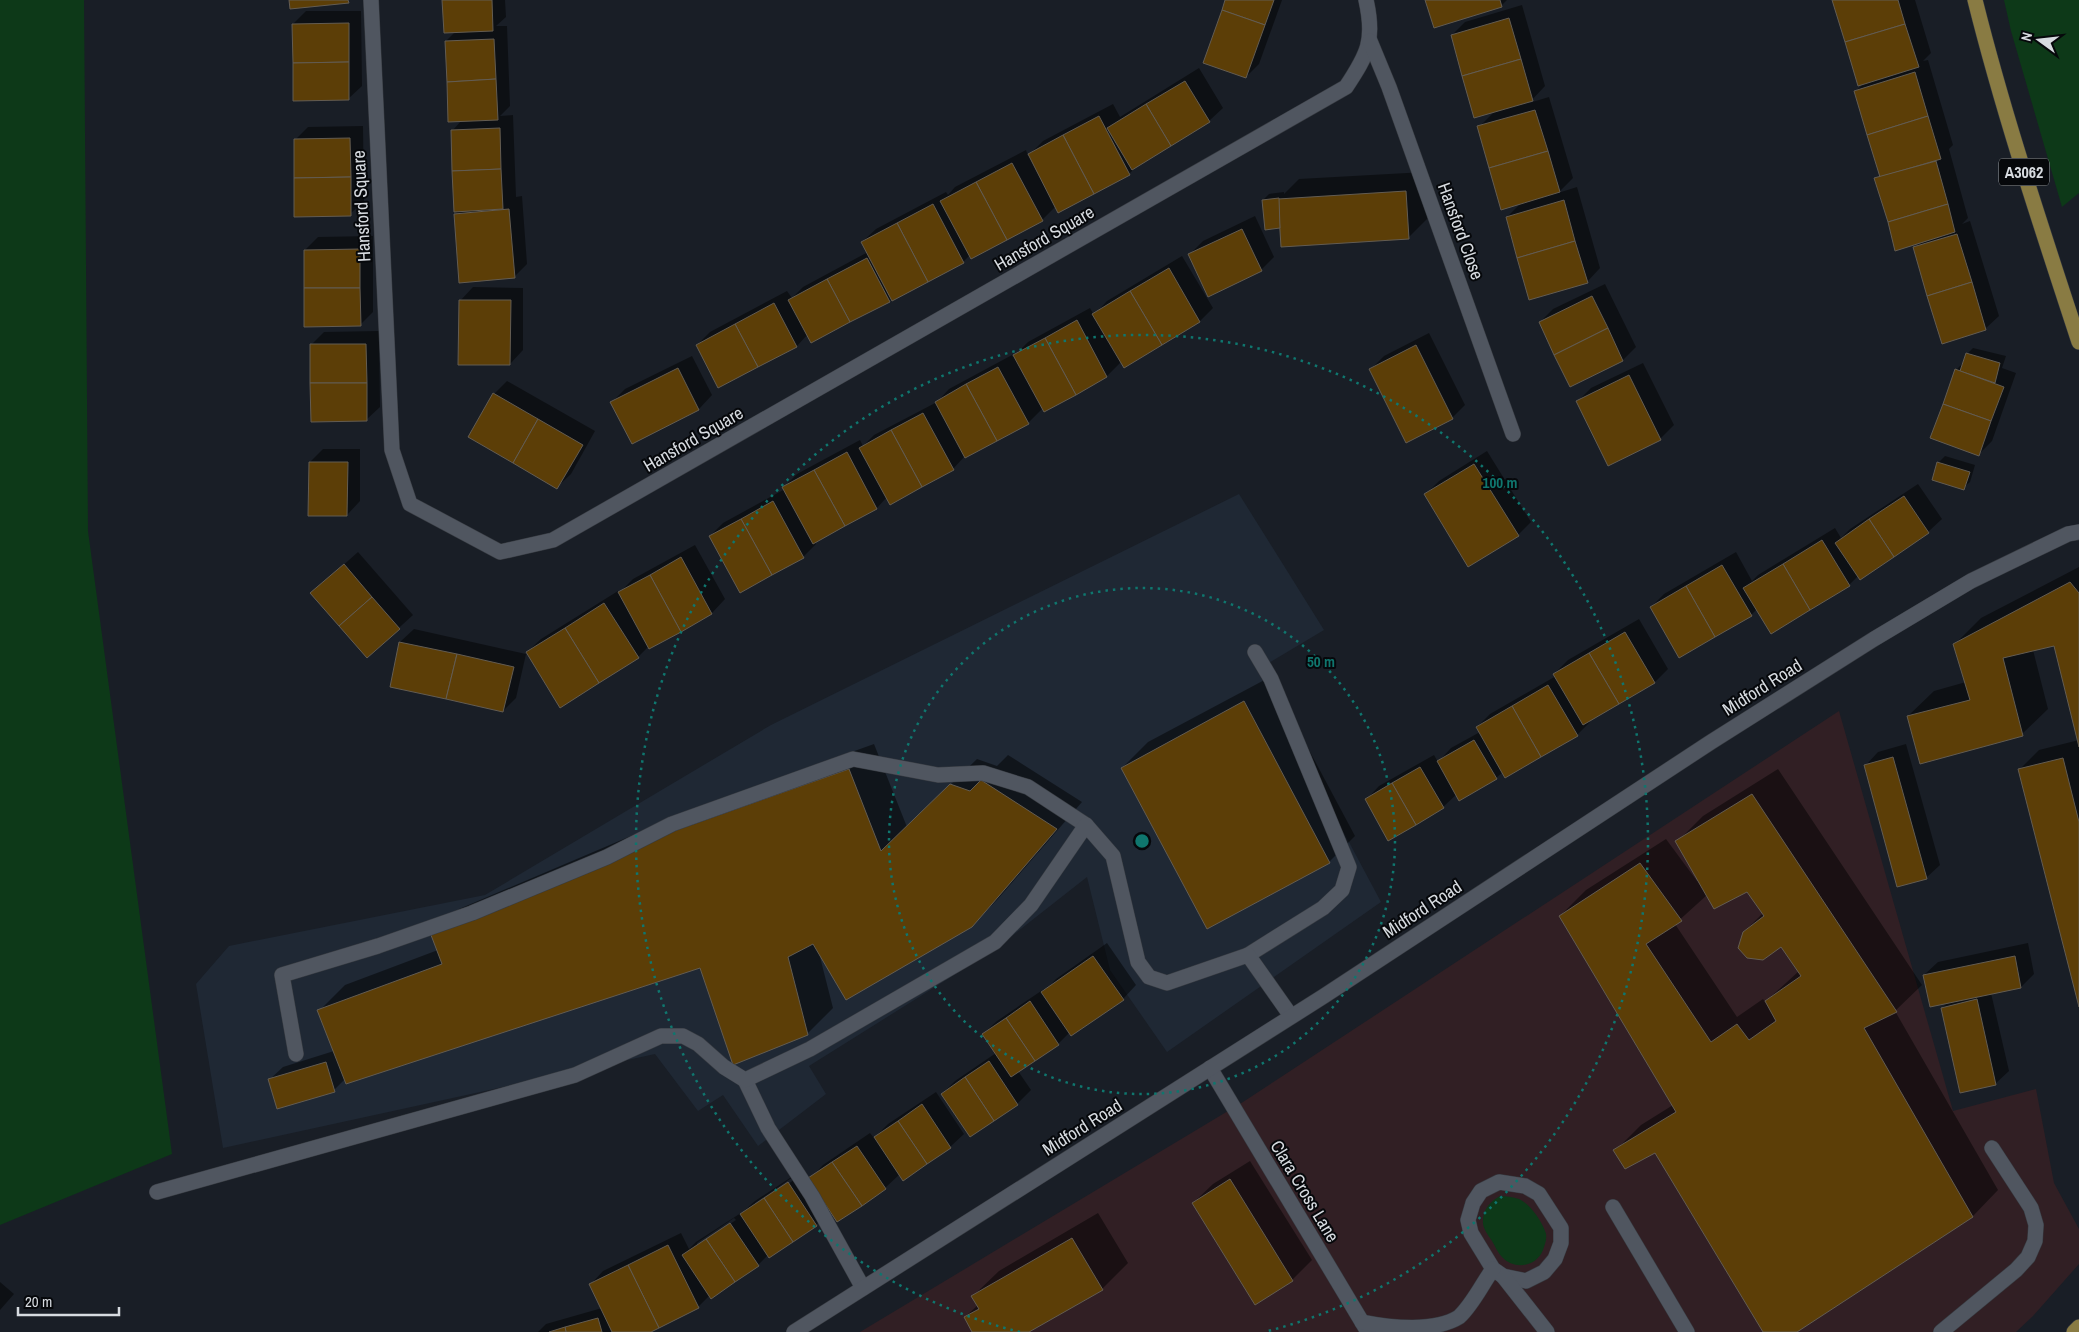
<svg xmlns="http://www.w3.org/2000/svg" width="2079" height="1332" viewBox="0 0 2079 1332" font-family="'Archivo Narrow',sans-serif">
<rect width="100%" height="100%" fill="#191e26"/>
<polygon fill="#1f2834" points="1239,494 1324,630 1257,670 1381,902 1167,1052 1110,970 1087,877 994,950 809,1066 826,1094 758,1146 723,1095 698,1111 655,1054 223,1148 196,984 229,946 485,895 771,725"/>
<polygon fill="#311f24" points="1839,711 1953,1111 2036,1089 2054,1183 2079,1229 2079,1264 2033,1316 2016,1332 860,1332 1243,1102"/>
<g fill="#0d3918">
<polygon points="0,0 84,0 88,531 172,1154 0,1225"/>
<polygon points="2004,0 2079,0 2079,193 2062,207 2011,31"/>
<path d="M1500 1196C1506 1196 1513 1197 1519 1199 1530 1204 1541 1220 1545 1231 1548 1237 1545 1244 1543 1250 1537 1266 1515 1271 1502 1257 1498 1253 1495 1246 1492 1241 1488 1235 1482 1228 1483 1220 1483 1209 1491 1201 1500 1196Z"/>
</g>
<g fill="#0007" fill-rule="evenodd">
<polygon points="444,0 505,0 506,17 496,26 507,26 510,106 500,116 513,115 516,197 522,196 527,264 514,277 455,214 459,210 452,131 462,120 446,41 456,31"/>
<polygon points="1226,0 1282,0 1259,64 1246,77"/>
<polygon points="1427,0 1507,0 1502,5 1435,26"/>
<polygon points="1833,0 1915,0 1931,53 1923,61 1928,60 1953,145 1949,149 1968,218 1962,224 1970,221 1999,316 1985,329 1914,248 1920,242 1876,179 1881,174 1856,91 1864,83"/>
<polygon points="1522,5 1545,86 1529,103 1549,97 1573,178 1558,193 1577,187 1600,268 1587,282 1507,217 1522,202 1479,127 1495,111 1452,35 1465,22"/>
<polygon points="306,11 361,11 362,86 348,99 293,24"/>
<polygon points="1199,68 1223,108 1209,121 1140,163 1129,174 1059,211 1056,206 1042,220 970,255 963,262 889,301 808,334 797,346 719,387 697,345 710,332 787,291 792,298 803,287 868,252 862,242 876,229 946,192 948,195 955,187 1026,150 1028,156 1043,141 1113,104 1120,117"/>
<polygon points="363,126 364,201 350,214 295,140 308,127"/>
<polygon points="1425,172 1428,218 1408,238 1281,227 1263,200 1269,194 1284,192 1284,194 1299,179"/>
<polygon points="1255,216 1274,257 1261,270 1190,254 1203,241"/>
<polygon points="373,236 373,312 360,325 305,250 318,237"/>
<polygon points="1182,256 1213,308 1200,321 1124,366 1122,361 1107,376 1044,411 1043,408 1028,423 964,457 953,469 887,497 877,508 815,541 816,544 803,557 710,536 723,523 785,489 784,487 797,474 860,440 863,446 874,435 937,402 949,389 1012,355 1013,357 1028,342 1090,308 1094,315 1107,301"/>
<polygon points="1605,284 1636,347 1623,360 1571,385 1540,322 1553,309"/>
<polygon points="473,287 523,288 523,350 510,364 460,301"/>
<polygon points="379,331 380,407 366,420 311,345 324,332"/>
<polygon points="1429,333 1465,405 1452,418 1371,369 1384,356"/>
<polygon points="1973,348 2006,356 2002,368 2016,373 1992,441 1979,454 1956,370 1965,361 1967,354"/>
<polygon points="692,356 712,395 699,409 632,442 612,402 625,389"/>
<polygon points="1643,363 1674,425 1660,439 1578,401 1591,388"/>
<polygon points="507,381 595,431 571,474 557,487 494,394"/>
<polygon points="323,449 360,449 360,501 347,515 310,462"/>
<polygon points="1487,451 1531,522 1518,535 1426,494 1439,481"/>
<polygon points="1945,456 1975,465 1970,482 1963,488 1933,479 1939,462"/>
<polygon points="1918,484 1942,519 1928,532 1858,576 1849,585 1757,609 1751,615 1651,607 1664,594 1736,552 1752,581 1758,575 1835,528 1841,538 1850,529"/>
<polygon points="695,545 725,599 712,613 649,646 638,657 527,652 541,639 618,591 619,593 633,579"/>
<polygon points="358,552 413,615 368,656 312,593"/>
<polygon points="2079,567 2079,1002 2019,770 2039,750 2079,740 2055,645 2033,650 2048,709 2022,734 1908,716 1934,691 1966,682 1955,644 1981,618"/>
<polygon points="1639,619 1668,669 1655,682 1589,720 1590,722 1577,735 1503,772 1496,778 1457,794 1443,807 1366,800 1379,786 1434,755 1438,762 1451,748 1480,732 1477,727 1490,714 1556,676 1554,674 1568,660"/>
<polygon points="414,629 526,654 516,698 503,711 391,686 400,642"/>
<polygon points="1270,677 1355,836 1329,862 1207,928 1122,768 1148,742"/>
<polygon points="874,744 907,827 977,759 997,766 1008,755 1082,802 997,900 971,926 819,953 833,1008 807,1034 700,966 345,1079 334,1090 269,1080 283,1067 334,1051 319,1011 345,985 438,950 433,935 459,909 706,804"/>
<polygon points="1906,744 1940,865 1926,878 1865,766 1878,752"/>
<path d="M1778 769 1922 985 1895 1011 1998 1190 1973 1216 1795 1332H1765L1655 1152 1615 1151 1641 1125 1673 1105 1560 916 1586 890 1666 839 1697 881 1698 880 1677 842 1703 816ZM1748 891 1763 913 1744 932 1781 945 1799 971 1765 1002 1763 999 1737 1017 1675 924 1707 895Z"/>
<polygon points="1107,943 1136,985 1123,999 1070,1032 1058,1044 1018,1071 1031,1090 1017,1104 970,1135 942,1094 955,1081 996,1053 983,1034 997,1021 1044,989 1045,991 1056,979"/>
<polygon points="2028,943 2034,974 2021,987 1991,993 2009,1071 1995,1084 1942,1008 1948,1002 1924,975 1938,962"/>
<path d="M936 1092 964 1134 950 1147 903 1179 900 1174 885 1188 831 1210 816 1225 768 1255 758 1265 710 1295 698 1307 648 1332H538L546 1324 602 1308 590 1285 603 1271 681 1233 689 1249 696 1242 744 1211 755 1201 802 1170 809 1180 823 1165 870 1133 874 1138 888 1124ZM793 1177 794 1180 755 1206V1203ZM734 1218 736 1220 697 1246V1243Z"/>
<polygon points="1250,1161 1312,1260 1292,1280 1193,1203 1213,1184"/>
<polygon points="1098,1213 1128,1263 1102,1289 1027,1332 973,1332 965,1317 978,1305 973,1296 999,1271"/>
<polygon points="0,1282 14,1294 0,1310"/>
</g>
<g fill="#5c3e07" stroke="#635c52">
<polygon points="289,0 348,0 349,3 290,9"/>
<polygon points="442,0 492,0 493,31 444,33"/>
<polygon points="1225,0 1274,0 1265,25 1222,10"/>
<polygon points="1425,0 1500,0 1502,7 1434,28"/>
<polygon points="1832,0 1898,0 1905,24 1845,42"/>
<polygon points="1222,10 1265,25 1246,78 1203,63"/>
<polygon points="1509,18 1521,59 1462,76 1451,35"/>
<polygon points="349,23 349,62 293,63 292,24"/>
<polygon points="1905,24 1919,67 1858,86 1845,42"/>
<polygon points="494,39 496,79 447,82 445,41"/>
<polygon points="1521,59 1533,101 1474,118 1462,76"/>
<polygon points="349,62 349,100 293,101 293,63"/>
<polygon points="1915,72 1928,116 1867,135 1854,91"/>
<polygon points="496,79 498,120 448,122 447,82"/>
<polygon points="1185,81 1210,122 1171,146 1146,104"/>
<polygon points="1146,104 1171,146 1132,170 1107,128"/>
<polygon points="1535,110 1548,151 1489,168 1477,126"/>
<polygon points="1099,116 1130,175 1094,194 1063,135"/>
<polygon points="1928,116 1941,159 1880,177 1867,135"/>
<polygon points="500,128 501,169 452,171 451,130"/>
<polygon points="1063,135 1094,194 1058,213 1028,154"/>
<polygon points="350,138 351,177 294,178 294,139"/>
<polygon points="1548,151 1560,192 1501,210 1489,168"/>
<polygon points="1936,161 1948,204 1888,222 1874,178"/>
<polygon points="1012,163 1043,221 1007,240 976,182"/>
<polygon points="501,169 503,209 454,212 452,171"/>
<polygon points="351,177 351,216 294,217 294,178"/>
<polygon points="976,182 1007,240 971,259 940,201"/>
<polygon points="1406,191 1409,239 1281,247 1278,199"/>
<polygon points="1279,198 1280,228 1265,230 1262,200"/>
<polygon points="1564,200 1575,241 1517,258 1506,217"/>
<polygon points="933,204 964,263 928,282 897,223"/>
<polygon points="1948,204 1955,232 1895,251 1888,222"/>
<polygon points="509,209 515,278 459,283 454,214"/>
<polygon points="897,223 928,282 892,301 861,242"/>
<polygon points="1242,229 1262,271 1208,297 1188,254"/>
<polygon points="1957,234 1972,282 1927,296 1913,247"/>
<polygon points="1575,241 1588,283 1529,300 1517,258"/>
<polygon points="360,249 360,288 304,288 304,250"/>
<polygon points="867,258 890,302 850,322 827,279"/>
<polygon points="1169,268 1200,322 1162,345 1130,291"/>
<polygon points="827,279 850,322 811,343 788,300"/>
<polygon points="1972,282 1986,330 1942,344 1927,296"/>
<polygon points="304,288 360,288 361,326 304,327"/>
<polygon points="1130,291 1162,345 1124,368 1092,314"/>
<polygon points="1592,296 1608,328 1554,355 1539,322"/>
<polygon points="459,300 511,300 510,365 458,365"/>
<polygon points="774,303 797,347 758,367 735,324"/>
<polygon points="1077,320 1107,377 1076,395 1045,338"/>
<polygon points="735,324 758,367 718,388 696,345"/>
<polygon points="1608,328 1623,361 1570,387 1554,355"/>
<polygon points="1045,338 1076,395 1044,412 1013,355"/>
<polygon points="310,344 366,344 367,383 310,383"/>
<polygon points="1416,345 1453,419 1406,443 1369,369"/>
<polygon points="1966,353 2000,363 1995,383 1960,371"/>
<polygon points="998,367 1029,424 997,441 966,384"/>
<polygon points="678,368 699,410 632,444 610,402"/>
<polygon points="1955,369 2004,387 1991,421 1943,404"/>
<polygon points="1629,375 1661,440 1608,466 1576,401"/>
<polygon points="310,383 367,383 367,421 311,422"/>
<polygon points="966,384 997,441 965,458 935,402"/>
<polygon points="493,393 538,419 513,463 468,437"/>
<polygon points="1943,404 1991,421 1979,456 1930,438"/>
<polygon points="923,413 954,470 922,487 891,430"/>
<polygon points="538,419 583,445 557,489 513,463"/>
<polygon points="891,430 922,487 890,505 859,448"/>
<polygon points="847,452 877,509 845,526 814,470"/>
<polygon points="309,462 348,462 347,516 308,516"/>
<polygon points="1937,462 1970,472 1964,490 1932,480"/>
<polygon points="1474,464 1519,536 1468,567 1424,494"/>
<polygon points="814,470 845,526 813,544 782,487"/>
<polygon points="1904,496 1929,533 1894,557 1869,519"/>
<polygon points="773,501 804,558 772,575 741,519"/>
<polygon points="741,519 772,575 740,593 709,536"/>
<polygon points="1869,519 1894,557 1860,580 1835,543"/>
<polygon points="1822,540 1850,586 1810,610 1783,564"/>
<polygon points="681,557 712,614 681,632 650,575"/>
<polygon points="344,564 372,597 339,626 310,593"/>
<polygon points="1783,564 1810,610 1771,634 1743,588"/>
<polygon points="1722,565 1752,616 1715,637 1686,586"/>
<polygon points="650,575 681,632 649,649 618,592"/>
<polygon points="2070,582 2079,593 2079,747 2054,646 2003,658 2023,736 1920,764 1907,716 1970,700 1953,644"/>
<polygon points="1686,586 1715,637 1679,658 1650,607"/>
<polygon points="372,597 400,629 367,658 339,626"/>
<polygon points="604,603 639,658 599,683 565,628"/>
<polygon points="565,628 599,683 560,708 526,652"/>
<polygon points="1625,632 1655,683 1619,704 1589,653"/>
<polygon points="399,642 457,654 446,699 390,687"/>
<polygon points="1589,653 1619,704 1583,725 1553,674"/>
<polygon points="457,654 514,667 503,712 446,699"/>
<polygon points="1548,685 1578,736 1541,757 1512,706"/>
<polygon points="1244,701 1330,863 1207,929 1121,768"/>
<polygon points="1512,706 1541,757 1505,778 1476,727"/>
<polygon points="1474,740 1497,779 1459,801 1437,761"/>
<polygon points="1893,757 1927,879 1897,887 1864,765"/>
<polygon points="2063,758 2079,822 2079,1007 2018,769"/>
<polygon points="1420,767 1444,808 1416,825 1392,783"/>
<polygon points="849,769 881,851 950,784 970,791 981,780 1057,829 972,927 846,1000 813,944 788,957 808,1035 733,1065 700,968 346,1084 317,1010 442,964 431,935 679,829"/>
<polygon points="1392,783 1416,825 1388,841 1365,799"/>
<polygon points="1752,794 1897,1012 1864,1028 1973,1217 1797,1332 1763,1332 1655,1153 1625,1169 1613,1150 1676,1112 1559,916 1640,863 1682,921 1646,944 1711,1042 1737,1024 1749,1040 1776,1021 1765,1001 1801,976 1781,947 1763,960 1747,958 1738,948 1743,932 1764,916 1747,892 1714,909 1675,841"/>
<polygon points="1093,956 1124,1000 1071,1036 1041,992"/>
<polygon points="2015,956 2021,988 1930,1007 1923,975"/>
<polygon points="1977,999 1996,1085 1960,1093 1941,1008"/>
<polygon points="1030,1001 1059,1045 1035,1061 1006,1018"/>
<polygon points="1006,1018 1035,1061 1011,1077 982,1034"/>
<polygon points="989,1061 1018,1105 994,1121 965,1077"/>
<polygon points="326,1062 335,1092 277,1109 268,1079"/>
<polygon points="965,1077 994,1121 970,1137 941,1094"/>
<polygon points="922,1104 951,1148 927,1164 898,1121"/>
<polygon points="898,1121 927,1164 903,1181 874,1137"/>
<polygon points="857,1146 886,1189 862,1206 832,1162"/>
<polygon points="832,1162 862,1206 837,1222 808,1178"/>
<polygon points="1230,1179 1293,1281 1255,1305 1192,1203"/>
<polygon points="788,1182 817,1226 793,1242 764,1198"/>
<polygon points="764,1198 793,1242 769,1258 740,1214"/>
<polygon points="730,1223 759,1266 735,1282 706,1239"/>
<polygon points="1072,1238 1103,1290 1029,1332 972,1332 964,1317 979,1309 971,1296"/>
<polygon points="706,1239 735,1282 711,1299 682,1255"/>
<polygon points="668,1245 699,1308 659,1328 628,1265"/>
<polygon points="628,1265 659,1328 651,1332 612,1332 589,1284"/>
<polygon points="598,1318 602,1332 566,1332 565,1327"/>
<polygon points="565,1327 566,1332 549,1332"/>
</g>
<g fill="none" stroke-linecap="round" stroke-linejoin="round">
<defs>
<g id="lane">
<polyline points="1248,955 1323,908 1342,890 1349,867 1271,679 1255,652"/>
<polyline points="296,1054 282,975 378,946 472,913 607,857 672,824 853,759 938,775 983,773 1028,787 1086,825"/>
<polyline points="1210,1068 1368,1332"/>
<polyline points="745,1080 768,1128 812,1196 863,1288"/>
<polygon points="1499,1182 1525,1186 1539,1194 1561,1228 1561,1243 1555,1259 1544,1272 1526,1281 1503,1276 1493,1269 1471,1233 1468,1220 1473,1203 1481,1191"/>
<polyline points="157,1192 575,1075 661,1036 683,1036 698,1044 724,1067 745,1080 810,1049 995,942 1031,905 1086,825 1113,856 1138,962 1149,977 1167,983 1248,955 1291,1016"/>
<polyline points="1613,1207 1687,1332"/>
<polyline points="1503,1276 1547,1332"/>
<path d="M1362 1322C1392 1328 1435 1332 1459 1317 1473 1304 1482 1284 1493 1269"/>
<polyline points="1941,1332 2016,1270 2028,1257 2035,1241 2036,1225 2031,1208 1992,1148"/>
</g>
<g id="street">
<path d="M371 0 392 450 410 504 500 552 553 540 1346 87C1368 54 1375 40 1366 0"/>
<polyline points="1370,41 1389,87 1513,434"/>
</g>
<polyline id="secondary" points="794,1332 1324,996 1711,742 1874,639 1971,581 2068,534 2079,532"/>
<g id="primary">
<path d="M1975 0C2004 116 2042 229 2079 342"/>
<polyline points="2074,1332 2079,1327"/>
</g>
</defs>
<use href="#lane" stroke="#373b41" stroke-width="16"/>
<use href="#street" stroke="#373b41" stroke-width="16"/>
<use href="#secondary" stroke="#373b41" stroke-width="16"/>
<use href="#primary" stroke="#373b41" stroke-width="16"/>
<use href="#lane" stroke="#505660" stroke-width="15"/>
<use href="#street" stroke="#505660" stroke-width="15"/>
<use href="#secondary" stroke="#505660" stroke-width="15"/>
<use href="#primary" stroke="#897b43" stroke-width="15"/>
</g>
<g fill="none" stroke="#0f766e" stroke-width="2.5" stroke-dasharray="2.5 5">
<circle cx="1142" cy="841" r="253"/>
<path d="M1020 1332A506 506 0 1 1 1264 1332"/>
</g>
<g text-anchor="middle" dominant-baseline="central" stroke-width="4" stroke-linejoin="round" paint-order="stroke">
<rect fill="#06080b" stroke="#989ca0" stroke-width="1" x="1999" y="158.5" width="50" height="27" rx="4"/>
<g font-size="16" font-weight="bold" fill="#d7dbe0">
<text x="2024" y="172">A3062</text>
</g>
<g font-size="18" fill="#d7dbe0" stroke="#06080b">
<text transform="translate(361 206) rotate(-93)">Hansford Square</text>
<text transform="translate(1461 231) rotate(70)">Hansford Close</text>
<text transform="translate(1044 238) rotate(-30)">Hansford Square</text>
<text transform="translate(693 439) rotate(-30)">Hansford Square</text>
<text transform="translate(1762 687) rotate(-32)">Midford Road</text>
<text transform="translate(1422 909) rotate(-33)">Midford Road</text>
<text transform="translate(1082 1127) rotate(-32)">Midford Road</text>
<text transform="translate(1305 1191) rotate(59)">Clara Cross Lane</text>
</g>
</g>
<circle cx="1142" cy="841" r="8" fill="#0f766e" stroke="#06080b" stroke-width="2.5"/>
<g font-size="15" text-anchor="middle" font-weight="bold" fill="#0f766e" stroke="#06080b" stroke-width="4" stroke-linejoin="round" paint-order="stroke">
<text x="1500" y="488">100 m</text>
<text x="1321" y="667">50 m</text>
</g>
<g transform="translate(2039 40) rotate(285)" stroke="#06080b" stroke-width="4" paint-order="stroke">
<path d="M0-4L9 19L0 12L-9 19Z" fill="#d7dbe0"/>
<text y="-8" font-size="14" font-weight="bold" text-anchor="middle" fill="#d7dbe0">N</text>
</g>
<path d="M18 1307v8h101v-8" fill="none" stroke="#d7dbe0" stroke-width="2.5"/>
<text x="25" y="1307" font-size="15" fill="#d7dbe0" stroke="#06080b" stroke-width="4" paint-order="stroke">20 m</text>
</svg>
